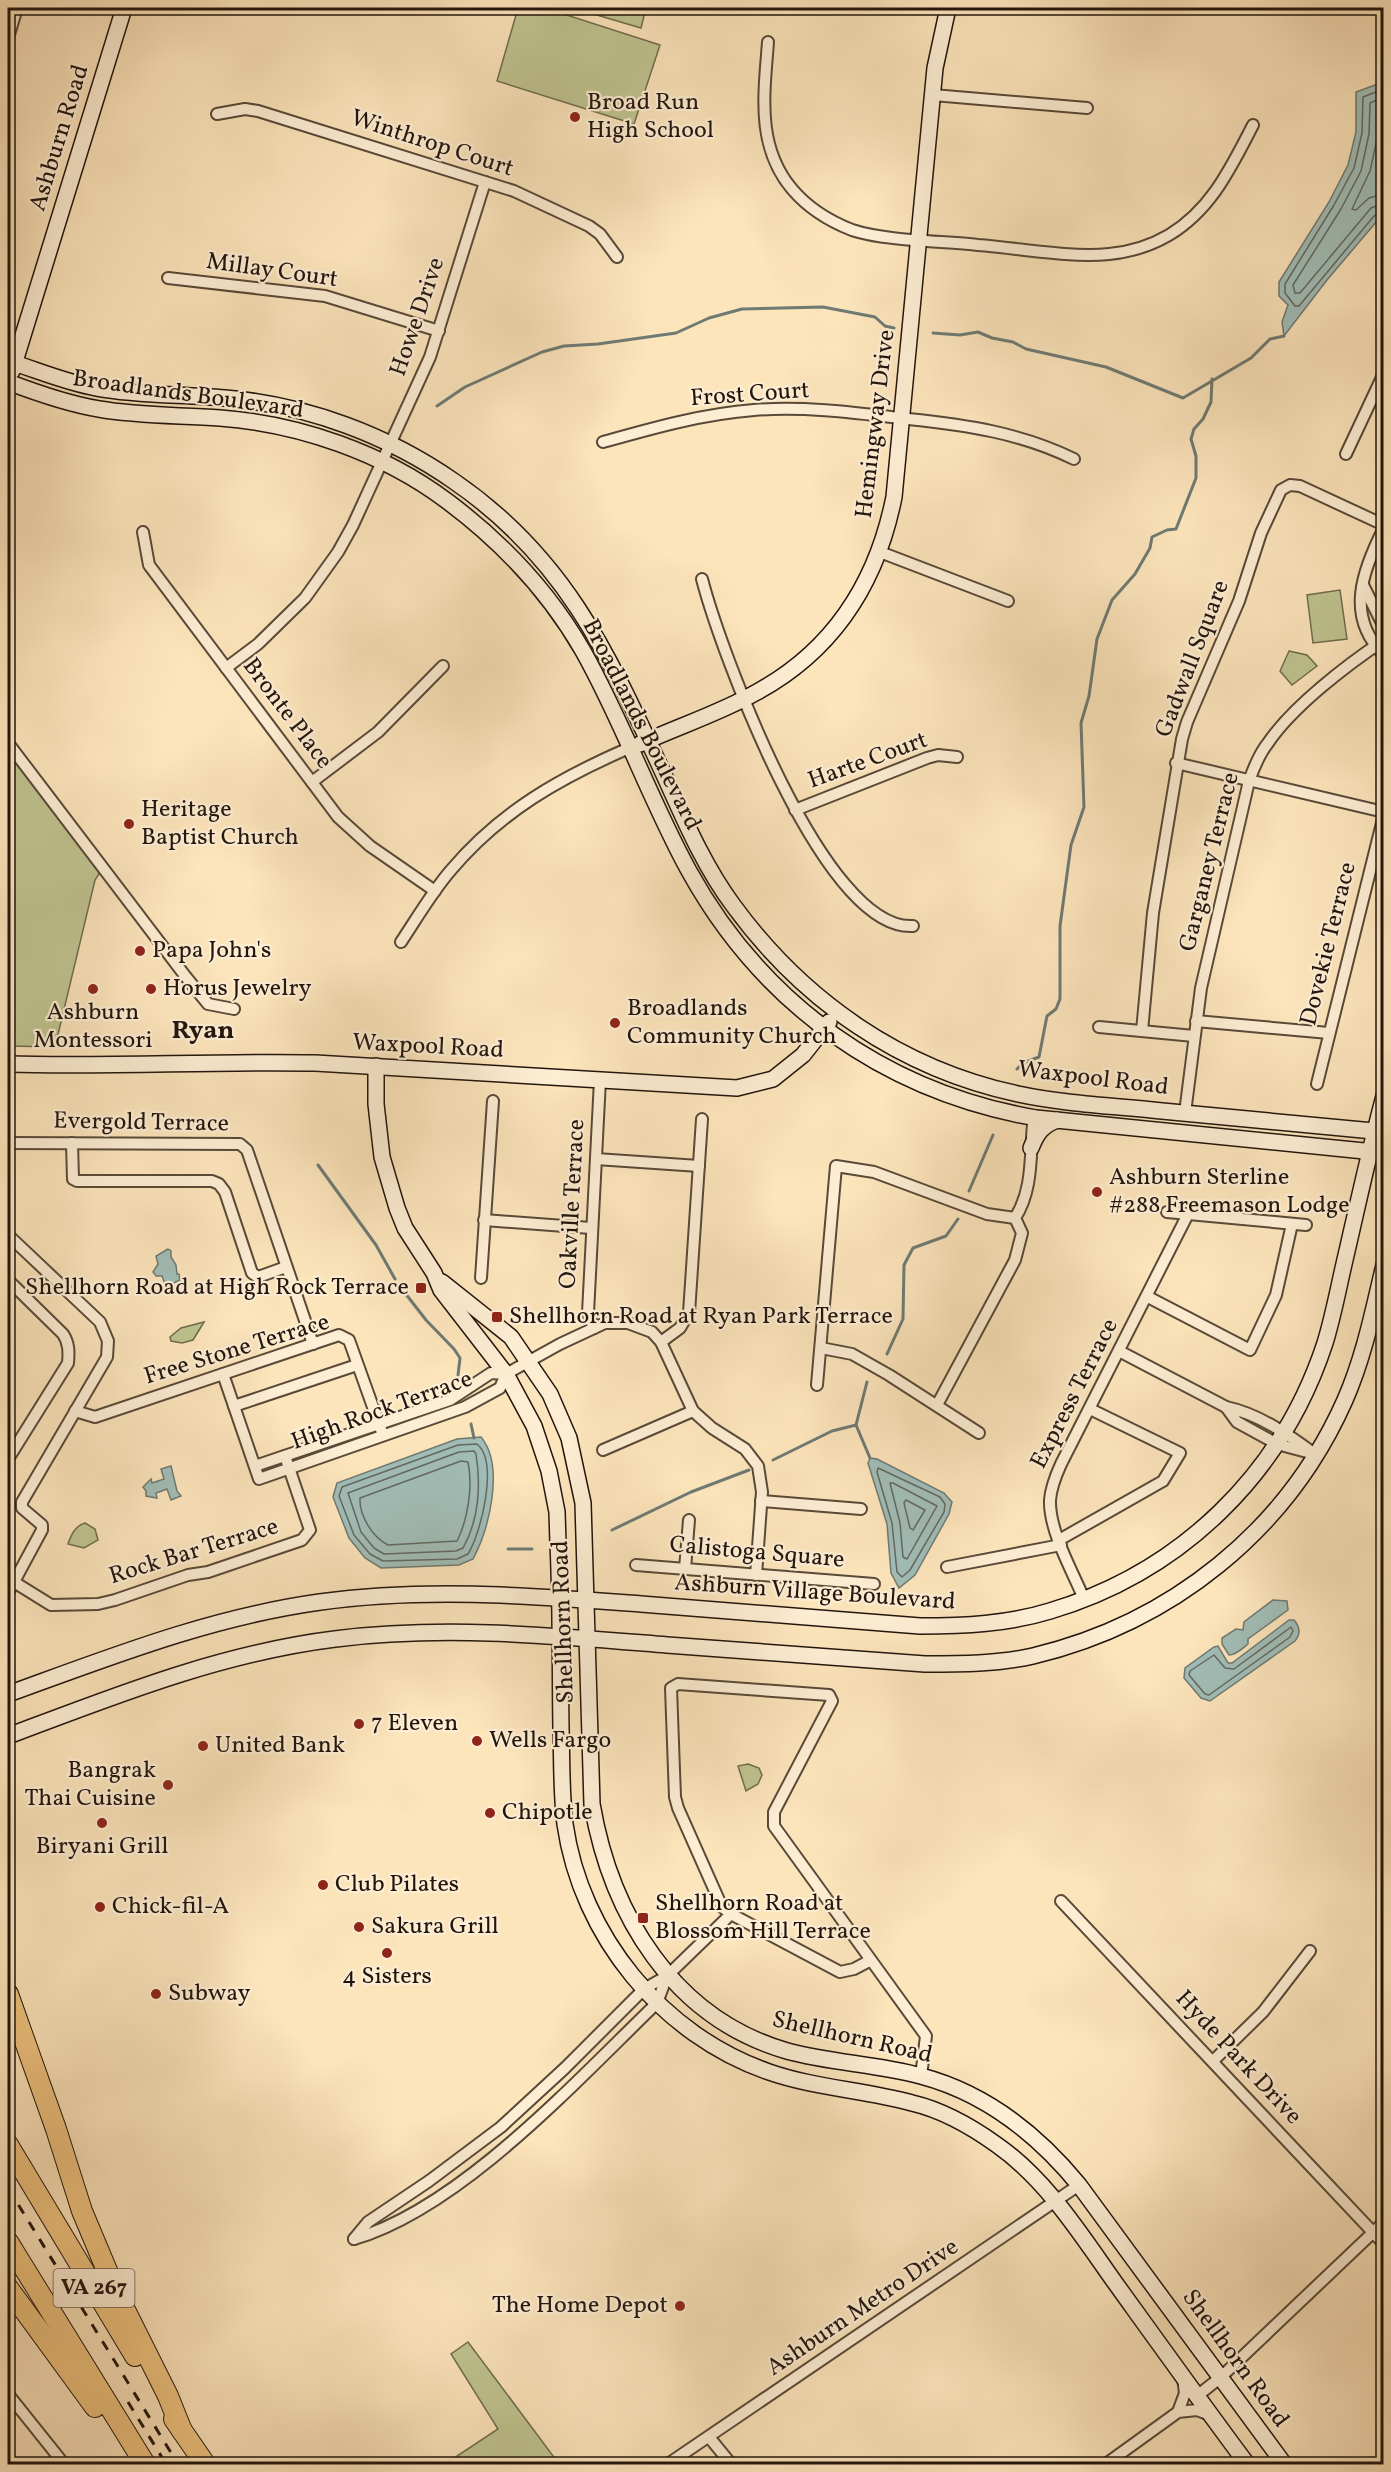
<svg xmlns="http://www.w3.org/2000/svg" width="1391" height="2472" viewBox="0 0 1391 2472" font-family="Vollkorn,serif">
<rect width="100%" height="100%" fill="#fce4bb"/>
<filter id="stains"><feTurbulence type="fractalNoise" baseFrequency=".00333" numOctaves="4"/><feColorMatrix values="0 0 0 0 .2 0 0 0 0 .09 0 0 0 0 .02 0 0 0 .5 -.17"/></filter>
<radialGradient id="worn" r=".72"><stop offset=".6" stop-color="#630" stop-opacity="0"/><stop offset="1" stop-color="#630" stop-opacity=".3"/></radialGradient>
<g fill="#bfc490" stroke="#706c4e" stroke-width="1.5">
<polygon points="518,8 545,8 660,45 634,124 497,81"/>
<polygon points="573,8 646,8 641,28"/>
<polygon points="1340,590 1347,639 1313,643 1307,595"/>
<polygon points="1289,651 1307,655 1317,666 1292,685 1280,671"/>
<polygon points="8,752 98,869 99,874 95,880 55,1047 8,1046"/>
<polygon points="204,1322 193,1340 182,1343 171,1341 170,1337 181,1328"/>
<path d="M85 1523 95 1529 98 1540 84 1548 68 1544C71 1535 75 1526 85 1523Z"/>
<polygon points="748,1764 759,1768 762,1775 758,1784 746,1791 738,1766"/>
<polygon points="468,2342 559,2464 560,2464 445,2464 498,2429 451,2354"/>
</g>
<g fill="#a1bdb7" stroke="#6e7a73" stroke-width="1.5">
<polygon points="1383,82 1383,214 1327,280 1284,336 1282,322 1288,305 1279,296 1279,282 1329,202 1348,165 1356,132 1356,92"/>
<polygon points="168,1249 171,1251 171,1257 176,1265 177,1274 179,1274 180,1280 170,1285 169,1283 165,1284 162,1276 156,1276 153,1272 158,1264 156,1256"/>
<path d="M481 1437C505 1466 489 1529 473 1559L459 1565 381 1568 365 1558 349 1538 333 1497 337 1483 457 1439Z"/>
<polygon points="870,1458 877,1459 944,1493 952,1502 949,1514 915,1575 899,1588 891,1573 887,1524 868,1463"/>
<polygon points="171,1466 177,1491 181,1496 171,1500 167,1489 156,1493 157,1498 146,1496 146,1491 143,1487 151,1479 152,1483 164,1479 161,1469"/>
<path d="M1273 1600 1287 1601 1288 1610 1248 1639V1644C1243 1648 1236 1655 1229 1655L1222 1644V1638L1236 1629 1243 1630 1244 1622Z"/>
<path d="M1289 1620H1294C1300 1627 1301 1634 1295 1641L1210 1701 1201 1698 1184 1678 1185 1668 1214 1647 1218 1646 1228 1663H1232Z"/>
</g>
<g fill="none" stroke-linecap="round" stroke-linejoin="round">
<g stroke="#626962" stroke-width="1.5">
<polyline points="1384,89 1363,97 1362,133 1354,168 1334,205 1285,284 1285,293 1295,306 1299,306 1374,216 1384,211"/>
<polyline points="1384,97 1370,103 1369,134 1361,171 1341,209 1293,285 1295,293 1300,293 1371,208 1384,203"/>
<polyline points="1384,106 1379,110 1378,135 1370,171 1352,209 1356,210 1369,198 1384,194"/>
<path d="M477 1444C499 1462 481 1533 468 1554L457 1559 383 1561 370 1554 354 1535 339 1496 342 1487 458 1445Z"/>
<path d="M474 1451 476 1454C481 1485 479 1520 463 1548L456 1551 384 1554 374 1548 361 1532 348 1493 459 1452Z"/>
<path d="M461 1461 468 1462C473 1487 468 1519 457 1541L388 1545C372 1537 359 1515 360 1498Z"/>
<polygon points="878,1468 940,1497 945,1504 944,1512 910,1570 902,1577 897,1572 892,1523 877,1472"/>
<polygon points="890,1483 893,1483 937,1506 907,1559 903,1557 900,1523"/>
<polygon points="906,1500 925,1510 913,1530 910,1528 904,1503"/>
<polygon points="1291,1627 1293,1631 1290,1637 1209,1695 1205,1694 1189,1675 1190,1671 1214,1655 1225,1668 1234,1669"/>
</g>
<g stroke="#6e7a73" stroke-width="3">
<polyline points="933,333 960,335 978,332 992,338 1013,342 1026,349 1106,367 1183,398 1251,358 1270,339 1284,336"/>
<polyline points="437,406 465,387 542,352 564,346 598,344 676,333 709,318 742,309 823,307 875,317 885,326 894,328"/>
<polyline points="1017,1069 1023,1063 1039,1057 1047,1016 1056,1009 1060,999 1060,926 1071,845 1084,807 1081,723 1089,696 1097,639 1112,600 1135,574 1150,548 1152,537 1167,530 1176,529 1196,478 1196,456 1191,439 1194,429 1203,419 1211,402 1212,379"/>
<polyline points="318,1165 376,1245 395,1279"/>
<polyline points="969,1191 993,1135"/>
<polyline points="405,1293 426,1320 454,1349 460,1358 458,1375"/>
<polyline points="887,1354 903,1319 904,1265 913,1248 946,1236 958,1219"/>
<polyline points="867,1382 856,1425 870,1458"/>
<polyline points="471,1424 474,1438"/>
<polyline points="773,1460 832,1431 856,1425"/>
<polyline points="612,1530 691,1492 749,1470"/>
<polyline points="508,1549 532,1549"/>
</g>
<defs>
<g id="street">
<polyline points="8,38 17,8"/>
<path d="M768 42C764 95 756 146 792 189 808 208 829 221 852 230 885 241 942 241 978 245 1019 248 1069 258 1109 254 1130 252 1152 245 1169 235 1212 209 1231 167 1253 125"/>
<polyline points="933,95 1087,108"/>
<polyline points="217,114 245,109 258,111 514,191 589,226 600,234 617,257"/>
<polyline points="168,278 325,296 439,331"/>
<path d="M603 442C653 428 702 414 754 410 805 406 857 413 908 419 967 425 1021 433 1074 459"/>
<polyline points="1346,454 1384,373"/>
<path d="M1384 528C1362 571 1345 617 1384 655"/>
<polyline points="143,532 149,565 338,817 370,846 435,891"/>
<polyline points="880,552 1008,601"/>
<path d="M702 579C721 652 824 932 913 926"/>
<polyline points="1363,585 1384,627"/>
<polyline points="226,668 258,644 305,598 338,552 353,525 430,357 485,182"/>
<polyline points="8,743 186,977 208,1004 234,1009"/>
<polyline points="1176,763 1384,812"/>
<polyline points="312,782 378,732 443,666"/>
<polyline points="795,810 927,758 938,755 957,757"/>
<path d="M401 942C417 918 432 892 451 870 501 811 560 778 629 748"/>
<polyline points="1196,1021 1329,1033"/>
<polyline points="1099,1027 1194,1036"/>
<polyline points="1142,1031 1153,913 1182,739 1187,722 1239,601 1261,533 1281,490 1290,485 1300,486 1384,525"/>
<polyline points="1317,1084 1384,815"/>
<path d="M1185 1113 1201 988 1249 781C1254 767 1259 754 1268 743 1293 706 1347 665 1384 640"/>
<polyline points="8,1143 240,1144 247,1150 313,1344"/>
<polyline points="72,1143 73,1179 77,1181 212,1181 219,1184 225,1192 252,1273 258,1277 286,1267"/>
<polyline points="596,1159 699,1166"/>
<polyline points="1167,1212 1306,1225"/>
<polyline points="484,1220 591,1228"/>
<polyline points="8,1235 100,1322 108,1341 107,1357 22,1502 22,1508 42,1525 42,1530 8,1593"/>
<polyline points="481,1278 493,1101"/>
<path d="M8 1280 63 1334C69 1343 69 1352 68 1363L8 1459"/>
<polyline points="1148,1297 1250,1350 1276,1295 1292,1224"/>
<polyline points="594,1328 588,1313 600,1080"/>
<polyline points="661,1342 680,1328 689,1313 702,1119"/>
<polyline points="821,1348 852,1354 889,1375 979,1433"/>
<path d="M1119 1351 1226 1407C1259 1414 1289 1435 1316 1455"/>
<polyline points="223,1374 259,1479 465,1407 500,1388 506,1374"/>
<polyline points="506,1374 560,1344 605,1323 628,1323 652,1332 661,1342 693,1411 712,1428 745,1449 758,1466 762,1492 756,1575"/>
<polyline points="817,1385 836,1166 874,1172 987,1214 1015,1218"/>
<path d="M937 1405 1015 1260 1022 1233 1015 1218C1033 1190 1030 1157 1033 1124L1036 1118"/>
<polyline points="234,1406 357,1365"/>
<polyline points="1226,1407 1237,1422 1277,1444 1307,1452"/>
<polyline points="75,1411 95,1417 339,1335 349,1340 383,1435"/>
<polyline points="603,1450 693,1411"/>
<polyline points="255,1466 450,1400 491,1373 506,1374"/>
<polyline points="761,1501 861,1509"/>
<polyline points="1059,1540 1163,1481 1180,1453 1090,1409"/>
<polyline points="636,1565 874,1584"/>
<polyline points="947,1567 1061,1545"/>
<polyline points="685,1569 689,1520"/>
<polyline points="14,1582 51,1605 98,1604 115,1600 188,1575 208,1572 302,1540 310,1530 285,1456"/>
<path d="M1084 1599C1072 1570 1049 1531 1050 1500 1051 1487 1056 1475 1061 1464L1188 1214"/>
<polyline points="1061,1901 1384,2244"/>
<polyline points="871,1960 854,1969 840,1972 731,1914 722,1907 678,1808 675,1797 671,1688 678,1684 829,1695 832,1701 774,1812 774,1826 926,2036 921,2076"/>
<polyline points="1213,2061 1263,2012 1310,1951"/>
<path d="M354 2239C461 2208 577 2080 657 2003L667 1976 731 1914"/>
<polyline points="354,2239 368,2222 429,2181 501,2127 565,2068 644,1989 667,1976"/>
<polyline points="8,2394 64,2464"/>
<polyline points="1197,2396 1221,2377 1384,2222"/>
<polyline points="1178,2412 1185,2393 1183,2378"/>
<polyline points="709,2437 731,2464"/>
<polyline points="668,2464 1079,2185"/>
<polyline points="1106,2464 1178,2412 1197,2410 1210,2415"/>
</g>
<g id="secondary">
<path d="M8 361C37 370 67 383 97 388 140 396 182 394 225 398 307 405 388 435 455 482 567 559 610 658 665 777 685 821 704 866 733 905 803 1001 901 1069 1018 1094 1065 1104 1114 1106 1162 1111 1236 1118 1310 1125 1384 1132"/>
<polyline points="12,371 124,8"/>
<path d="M8 382C37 393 68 404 99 409 139 416 180 415 220 418 300 424 383 453 447 501 502 542 549 592 583 651 623 722 650 800 689 871 763 1005 886 1092 1036 1118L1384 1153"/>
<path d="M640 744C679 726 720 713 757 692 834 650 877 582 894 497L935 68 948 8"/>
<path d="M8 1064C110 1067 212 1061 315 1063L737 1088 773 1079 803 1055 829 1022"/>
<path d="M376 1066V1104L382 1157 397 1208 405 1228 434 1273 441 1290 506 1374 534 1426 549 1471 557 1512 558 1544C561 1605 560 1667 561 1728 562 1760 561 1792 565 1824 581 1936 662 2035 769 2072 815 2088 865 2090 912 2103 942 2110 972 2127 997 2145 1047 2180 1081 2235 1116 2284 1160 2345 1203 2405 1247 2464"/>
<path d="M1031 1148C1037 1133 1042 1126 1057 1120"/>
<path d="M442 1282 511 1337 550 1394 569 1438 583 1503 592 1804C611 1915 673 2018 787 2051 831 2063 877 2064 921 2076 985 2093 1038 2135 1079 2185L1284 2464"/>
<path d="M8 1694C110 1657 211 1617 320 1602 427 1587 534 1596 641 1604 734 1611 827 1618 920 1626 964 1626 1008 1624 1050 1611 1181 1572 1282 1474 1325 1343 1333 1317 1338 1290 1344 1264 1357 1208 1369 1152 1384 1096"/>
<path d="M8 1736C114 1696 221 1653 335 1639 446 1625 557 1636 667 1645 753 1652 839 1658 925 1664 960 1664 998 1664 1033 1656 1171 1623 1287 1531 1345 1400 1364 1357 1373 1311 1384 1265"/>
</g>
<g id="highway">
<polyline points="8,1994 56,2129 82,2211 116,2292 168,2396 182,2431"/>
<polyline points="8,2145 135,2356"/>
<polyline points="8,2242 145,2464"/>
<polyline points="8,2288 95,2407"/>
<polyline points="174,2419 205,2464"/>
</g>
</defs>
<use href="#street" stroke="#584938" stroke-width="14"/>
<use href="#secondary" stroke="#22150d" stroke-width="18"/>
<use href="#highway" stroke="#22150d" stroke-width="22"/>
<use href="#street" stroke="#fdedd3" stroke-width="10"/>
<use href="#secondary" stroke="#fdedd3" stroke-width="15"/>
<use href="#highway" stroke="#eec27e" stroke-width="20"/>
<g stroke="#22150d" stroke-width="3" stroke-dasharray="10 10" stroke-linecap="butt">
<polyline points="8,2188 178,2464"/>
<polyline points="128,2402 166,2464"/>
</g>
</g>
<g fill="#8f2418" stroke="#fdedd3" stroke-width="2">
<circle cx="575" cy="117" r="6"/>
<circle cx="129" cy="824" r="6"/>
<circle cx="140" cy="951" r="6"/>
<circle cx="93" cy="989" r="6"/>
<circle cx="151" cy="989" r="6"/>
<circle cx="615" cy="1023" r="6"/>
<circle cx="1097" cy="1192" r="6"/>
<rect x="415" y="1282" width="12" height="12" rx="3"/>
<rect x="491" y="1311" width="12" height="12" rx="3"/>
<circle cx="359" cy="1724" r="6"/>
<circle cx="477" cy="1741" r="6"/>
<circle cx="203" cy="1746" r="6"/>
<circle cx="168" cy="1785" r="6"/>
<circle cx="490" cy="1813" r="6"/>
<circle cx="102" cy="1823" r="6"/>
<circle cx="323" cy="1885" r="6"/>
<circle cx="100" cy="1907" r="6"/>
<rect x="637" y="1912" width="12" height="12" rx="3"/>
<circle cx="359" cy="1927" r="6"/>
<circle cx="387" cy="1953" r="6"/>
<circle cx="156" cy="1994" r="6"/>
<circle cx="680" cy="2306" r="6"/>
</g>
<g text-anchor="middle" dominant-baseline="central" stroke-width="4.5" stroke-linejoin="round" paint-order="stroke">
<rect fill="#fdedd3" stroke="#645648" stroke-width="1.5" x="53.5" y="2269" width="81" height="38" rx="4.5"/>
<g font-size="22" font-weight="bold" fill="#22150d">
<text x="94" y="2288">VA 267</text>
</g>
<g font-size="24" fill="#22150d" stroke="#fdedd3" text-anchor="start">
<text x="587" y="103">Broad Run<tspan x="587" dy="28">High School</tspan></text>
<text x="141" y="810">Heritage<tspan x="141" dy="28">Baptist Church</tspan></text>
<text x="152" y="951">Papa John's</text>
<text x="163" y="989">Horus Jewelry</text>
<text x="627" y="1009">Broadlands<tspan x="627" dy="28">Community Church</tspan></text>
<text x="93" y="1013" text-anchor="middle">Ashburn<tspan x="93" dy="28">Montessori</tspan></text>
<text x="1109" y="1178">Ashburn Sterline<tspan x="1109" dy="28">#288 Freemason Lodge</tspan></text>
<text x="409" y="1288" text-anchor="end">Shellhorn Road at High Rock Terrace</text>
<text x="509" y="1317">Shellhorn Road at Ryan Park Terrace</text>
<text x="371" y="1724">7 Eleven</text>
<text x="489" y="1741">Wells Fargo</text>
<text x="215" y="1746">United Bank</text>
<text x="156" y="1771" text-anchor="end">Bangrak<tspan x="156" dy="28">Thai Cuisine</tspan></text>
<text x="502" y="1813">Chipotle</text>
<text x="102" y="1847" text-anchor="middle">Biryani Grill</text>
<text x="335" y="1885">Club Pilates</text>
<text x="655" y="1904">Shellhorn Road at<tspan x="655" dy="28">Blossom Hill Terrace</tspan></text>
<text x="112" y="1907">Chick-fil-A</text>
<text x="371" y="1927">Sakura Grill</text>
<text x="387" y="1977" text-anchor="middle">4 Sisters</text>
<text x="168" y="1994">Subway</text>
<text x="668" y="2306" text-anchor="end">The Home Depot</text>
</g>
<g font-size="24" fill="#22150d" stroke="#fdedd3">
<text transform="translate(60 138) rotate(-73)">Ashburn Road</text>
<text transform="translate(432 144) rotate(18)">Winthrop Court</text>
<text transform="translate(272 271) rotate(8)">Millay Court</text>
<text transform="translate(418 317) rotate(-71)">Howe Drive</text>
<text transform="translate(188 395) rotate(8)">Broadlands Boulevard</text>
<text transform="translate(750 395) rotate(-4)">Frost Court</text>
<text transform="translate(876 424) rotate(-83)">Hemingway Drive</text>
<text transform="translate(1193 659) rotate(-69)">Gadwall Square</text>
<text transform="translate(287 714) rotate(53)">Bronte Place</text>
<text transform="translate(641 725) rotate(63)">Broadlands Boulevard</text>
<text transform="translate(868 761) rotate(-20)">Harte Court</text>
<text transform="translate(1210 862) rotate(-76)">Garganey Terrace</text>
<text transform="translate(1329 944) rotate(-76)">Dovekie Terrace</text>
<text transform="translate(428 1047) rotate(3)">Waxpool Road</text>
<text transform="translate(1093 1079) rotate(7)">Waxpool Road</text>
<text transform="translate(141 1123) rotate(1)">Evergold Terrace</text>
<text transform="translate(573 1204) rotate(-87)">Oakville Terrace</text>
<text transform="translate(237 1350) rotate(-17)">Free Stone Terrace</text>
<text transform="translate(1075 1394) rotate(-63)">Express Terrace</text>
<text transform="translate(382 1411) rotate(-20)">High Rock Terrace</text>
<text transform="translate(194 1552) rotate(-17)">Rock Bar Terrace</text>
<text transform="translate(757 1553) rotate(5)">Calistoga Square</text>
<text transform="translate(815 1593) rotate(4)">Ashburn Village Boulevard</text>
<text transform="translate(564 1622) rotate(-92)">Shellhorn Road</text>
<text transform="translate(852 2038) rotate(13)">Shellhorn Road</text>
<text transform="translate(1238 2058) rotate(47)">Hyde Park Drive</text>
<text transform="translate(863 2308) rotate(-34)">Ashburn Metro Drive</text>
<text transform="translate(1235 2359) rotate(54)">Shellhorn Road</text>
</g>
<g font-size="26" font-weight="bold" fill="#22150d" stroke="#fdedd3">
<text x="203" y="1031">Ryan</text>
</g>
</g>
<rect width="1391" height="2472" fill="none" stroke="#fce4bb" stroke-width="30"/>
<rect x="9" y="9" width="1373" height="2454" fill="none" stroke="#22150d" stroke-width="3"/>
<rect x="15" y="15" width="1361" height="2442" fill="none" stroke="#22150d" stroke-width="1.5"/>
<rect width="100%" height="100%" filter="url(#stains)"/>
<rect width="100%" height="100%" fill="url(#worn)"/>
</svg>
